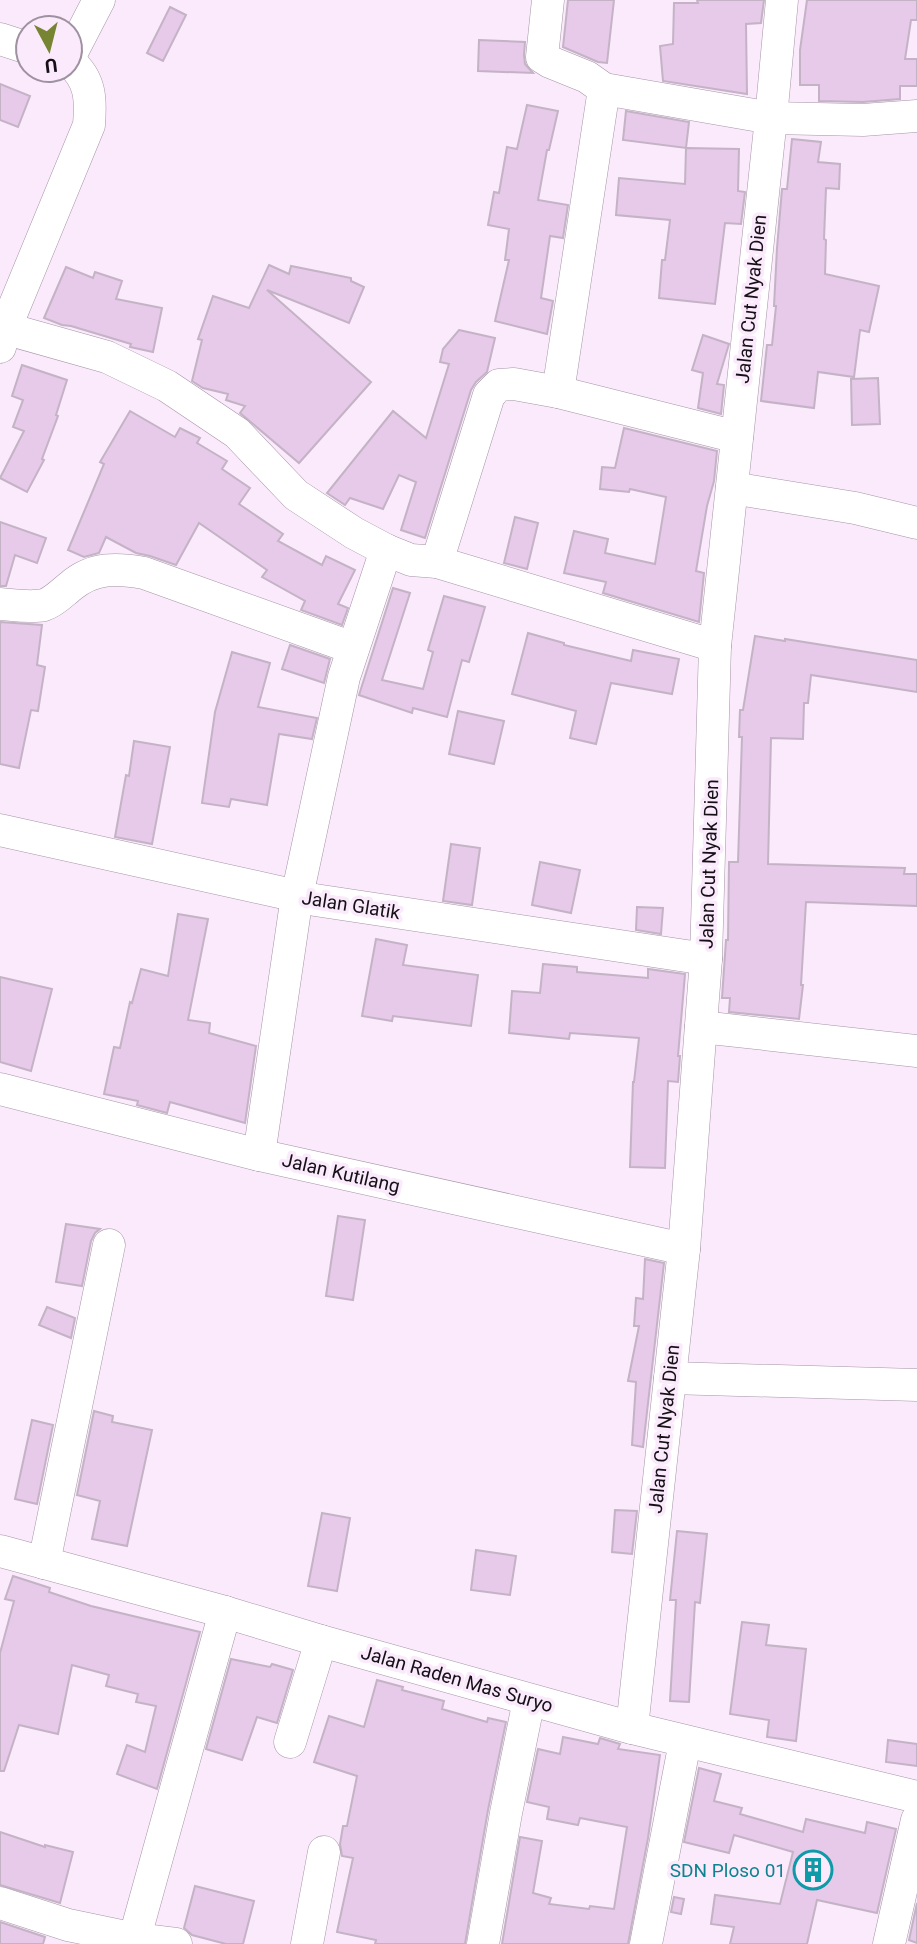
<svg xmlns="http://www.w3.org/2000/svg" width="917" height="1944" viewBox="0 0 917 1944" font-family="Roboto,sans-serif">
<rect width="100%" height="100%" fill="#fbe9fc"/>
<g fill="#e7c9e9" stroke="#c3b3c5" stroke-width="2">
<polygon points="568,0 614,0 607,63 598,62 563,47"/>
<polygon points="697,0 764,0 761,23 746,24 747,94 663,81 660,46 673,44 674,3 698,3"/>
<polygon points="807,0 917,0 917,20 911,20 905,59 917,59 917,86 900,86 900,99 863,102 819,101 819,85 800,85 800,50"/>
<polygon points="170,7 186,15 163,61 147,53"/>
<polygon points="479,40 525,42 524,55 525,64 533,73 478,71"/>
<polygon points="0,84 30,96 18,127 0,120"/>
<polygon points="527,105 558,111 549,150 547,150 538,200 568,205 563,238 550,236 541,298 553,301 547,334 495,321 509,260 505,260 509,229 488,225 494,192 499,193 507,147 517,149"/>
<polygon points="626,111 689,122 686,148 623,140"/>
<polygon points="792,139 821,142 818,162 840,164 839,189 826,188 824,239 826,240 825,274 879,286 869,332 860,330 854,377 818,372 814,408 761,401 767,345 772,345 776,306 774,306 777,248 782,189 787,189"/>
<polygon points="686,148 739,149 738,191 745,192 741,224 725,223 715,304 659,298 662,260 665,260 670,220 616,215 619,178 685,184"/>
<polygon points="269,265 289,274 291,266 351,278 351,281 364,287 349,323 267,290 371,382 299,463 240,413 245,406 226,400 228,394 203,388 192,381 202,340 198,339 213,296 249,308"/>
<polygon points="66,267 93,278 95,272 122,281 116,299 162,308 153,352 130,347 131,344 71,326 62,325 44,318"/>
<polygon points="459,330 495,338 487,372 476,382 471,390 425,538 401,530 416,482 399,475 383,509 350,498 345,505 327,493 393,411 426,438 449,364 440,362 443,349"/>
<polygon points="703,335 729,344 717,384 724,385 721,414 698,408 703,373 692,370"/>
<polygon points="22,365 67,380 56,415 58,416 42,459 44,460 27,492 0,478 24,431 13,427 23,400 12,396"/>
<polygon points="878,378 880,424 852,425 851,379"/>
<polygon points="130,411 175,437 180,428 200,438 197,443 227,461 222,469 250,488 239,504 283,534 278,541 322,565 326,556 355,570 338,604 348,608 342,625 301,610 305,601 262,577 267,570 199,523 176,565 150,556 136,553 106,537 99,553 84,557 68,550 104,464 100,462"/>
<polygon points="624,428 717,451 714,481 707,506 696,571 704,573 699,622 603,593 606,582 564,573 574,531 608,539 605,553 655,564 666,497 630,489 629,492 600,489 602,467 615,468"/>
<polygon points="515,517 538,523 527,569 504,563"/>
<polygon points="0,522 46,538 37,563 15,555 6,586 0,586"/>
<polygon points="393,588 410,593 382,680 423,689 433,652 428,650 444,596 485,607 469,662 462,660 447,717 413,708 412,713 359,695"/>
<polygon points="0,622 42,625 37,665 45,667 38,711 31,710 19,768 0,764"/>
<polygon points="528,633 564,643 564,645 631,661 633,650 679,659 672,694 611,683 596,744 570,738 576,711 512,694"/>
<polygon points="755,636 785,641 785,639 917,660 917,692 811,675 808,703 804,703 803,739 771,738 768,864 905,868 904,874 917,874 917,906 806,902 801,985 803,985 799,1019 729,1012 730,998 722,998 726,940 728,940 729,862 738,862 742,737 739,737 740,710 743,710"/>
<polygon points="290,645 330,659 324,683 282,669"/>
<polygon points="232,652 270,663 258,707 317,718 312,739 279,734 267,805 231,799 229,807 202,803 215,712"/>
<polygon points="458,711 504,721 494,764 449,754"/>
<polygon points="134,741 170,747 152,844 115,837 126,775 129,776"/>
<polygon points="451,844 480,848 472,905 443,901"/>
<polygon points="540,862 580,870 571,913 532,905"/>
<polygon points="637,907 663,908 661,934 636,930"/>
<polygon points="178,914 208,919 188,1020 210,1023 209,1033 256,1046 245,1123 170,1102 167,1113 137,1105 138,1101 104,1094 114,1047 120,1048 130,1002 132,1003 141,969 168,976"/>
<polygon points="376,939 407,945 403,965 478,975 471,1026 393,1016 392,1021 362,1016"/>
<polygon points="543,964 577,967 577,972 648,978 648,969 685,974 678,1056 680,1056 678,1082 668,1081 665,1168 630,1167 633,1082 634,1082 639,1038 570,1033 569,1039 509,1033 512,991 540,993"/>
<polygon points="0,977 52,989 31,1071 0,1062"/>
<polygon points="338,1216 365,1220 353,1300 326,1296"/>
<polygon points="66,1224 100,1229 95,1233 91,1241 82,1286 56,1282"/>
<polygon points="645,1259 664,1263 643,1447 632,1445 636,1382 628,1381 639,1326 634,1326 636,1298 643,1299"/>
<polygon points="47,1307 75,1318 71,1338 39,1325"/>
<polygon points="94,1411 113,1416 112,1422 152,1430 127,1546 92,1539 100,1501 77,1495"/>
<polygon points="32,1420 53,1425 37,1504 15,1499"/>
<polygon points="615,1510 637,1511 632,1554 612,1552"/>
<polygon points="322,1513 350,1518 337,1591 308,1586"/>
<polygon points="677,1531 707,1534 700,1603 695,1602 689,1702 670,1701 676,1600 670,1600"/>
<polygon points="476,1550 516,1556 510,1595 471,1590"/>
<polygon points="13,1576 50,1588 49,1592 91,1606 200,1632 157,1789 117,1774 127,1745 145,1752 156,1706 136,1702 138,1694 106,1686 109,1675 72,1665 58,1734 19,1725 4,1771 0,1771 0,1653 14,1601 5,1599"/>
<polygon points="742,1622 769,1625 766,1645 806,1649 796,1741 767,1737 769,1720 730,1714"/>
<polygon points="231,1659 270,1667 272,1664 293,1670 277,1723 257,1717 242,1760 206,1749"/>
<polygon points="377,1680 403,1687 402,1690 444,1701 442,1709 487,1722 488,1718 506,1722 488,1810 465,1944 375,1944 376,1940 337,1932 353,1858 342,1856 340,1844 343,1826 347,1826 357,1776 314,1762 329,1716 364,1727"/>
<polygon points="563,1737 598,1744 600,1738 620,1744 618,1749 660,1755 648,1838 628,1944 502,1944 520,1837 542,1841 533,1893 551,1898 549,1904 589,1909 590,1906 614,1909 627,1827 580,1818 578,1825 547,1819 549,1807 527,1802 538,1749 560,1754"/>
<polygon points="888,1740 917,1744 917,1766 886,1762"/>
<polygon points="699,1768 721,1774 714,1801 742,1808 740,1814 803,1832 806,1819 865,1833 867,1822 896,1829 877,1913 817,1900 807,1944 730,1944 734,1927 711,1924 715,1895 780,1904 793,1852 734,1835 729,1853 684,1842"/>
<polygon points="0,1832 45,1847 45,1845 73,1852 60,1903 0,1885"/>
<polygon points="195,1886 254,1901 243,1944 226,1944 192,1935 184,1928"/>
<polygon points="674,1897 684,1899 681,1914 671,1912"/>
<polygon points="917,1903 917,1943 909,1940"/>
<polygon points="0,1922 45,1937 43,1944 0,1944"/>
</g>
<g fill="none" stroke-linecap="round" stroke-linejoin="round">
<defs>
<g id="minor">
<polyline points="548,0 542,57 550,62 587,77 604,89 771,118 863,120 917,116"/>
<polyline points="0,39 28,48"/>
<polyline points="70,56 99,0"/>
<polyline points="0,327 107,357 167,386 237,433 296,495 354,533 386,550 411,560 437,562 715,646"/>
<path d="M0 347 5 329 89 125C91 100 91 80 70 62"/>
<polyline points="558,392 604,89"/>
<polyline points="732,488 855,508 917,523"/>
<polyline points="437,562 489,395 499,385 514,384 558,392 737,437"/>
<path d="M0 604C14 605 30 608 44 605 54 602 63 592 71 586 93 567 117 568 144 573L353 648"/>
<polyline points="0,830 315,900 706,959"/>
<polyline points="701,1027 917,1051"/>
<polyline points="0,1089 259,1155 684,1249"/>
<polyline points="259,1155 297,896 344,677 386,550"/>
<polyline points="670,1378 917,1385"/>
<polyline points="0,1551 225,1612 321,1641 632,1728 917,1797"/>
<polyline points="44,1563 109,1245"/>
<polyline points="632,1728 684,1249 706,959 715,646 771,118 782,0"/>
<polyline points="290,1742 321,1641"/>
<polyline points="0,1903 68,1925 135,1939 176,1944"/>
<polyline points="133,1944 225,1612"/>
<polyline points="307,1944 324,1852"/>
<polyline points="483,1944 506,1813 529,1700"/>
<polyline points="646,1944 685,1742"/>
<polyline points="889,1944 917,1820"/>
</g>
</defs>
<use href="#minor" stroke="#a595a6" stroke-width="33"/>
<use href="#minor" stroke="#fff" stroke-width="32"/>
</g>
<defs>
<symbol id="building-ring" viewBox="-11 -11 22 22"><circle r="9.5" fill="#fbe9fc" stroke="#0f9aa8" stroke-width="1.5"/><path d="M-4-6H4V6H1V3H-1V6H-4ZM-2.5-4.3h1.7v1.8h-1.7ZM.8-4.3h1.7v1.8H.8ZM-2.5-1h1.7V.8h-1.7ZM.8-1h1.7V.8H.8Z" fill="#0f9aa8"/></symbol>
</defs>
<g fill-rule="evenodd">
<use href="#building-ring" x="791" y="1848" width="44" height="44"/>
</g>
<g text-anchor="middle" dominant-baseline="central" stroke-width="7" stroke-linejoin="round" paint-order="stroke">
<g font-size="19" fill="#151016" stroke="#fbe9fc">
<text transform="translate(751 299) rotate(-84)">Jalan Cut Nyak Dien</text>
<text transform="translate(709 864) rotate(-88)">Jalan Cut Nyak Dien</text>
<text transform="translate(351 905) rotate(9)">Jalan Glatik</text>
<text transform="translate(341 1173) rotate(13)">Jalan Kutilang</text>
<text transform="translate(664 1429) rotate(-84)">Jalan Cut Nyak Dien</text>
<text transform="translate(457 1679) rotate(16)">Jalan Raden Mas Suryo</text>
</g>
<g font-size="19" fill="#0d838f" stroke="#fbe9fc" text-anchor="end">
<text x="786" y="1870">SDN Ploso 01</text>
</g>
</g>
<g transform="translate(49 49) rotate(173)"><circle r="33" fill="#fbe9fc" stroke="#9f92a0" stroke-width="2"/>
<path d="M0-5L12 26L0 18L-12 26Z" fill="#778432"/>
<text y="-10" font-size="19" font-weight="bold" text-anchor="middle" fill="#151016">U</text>
</g>
</svg>
